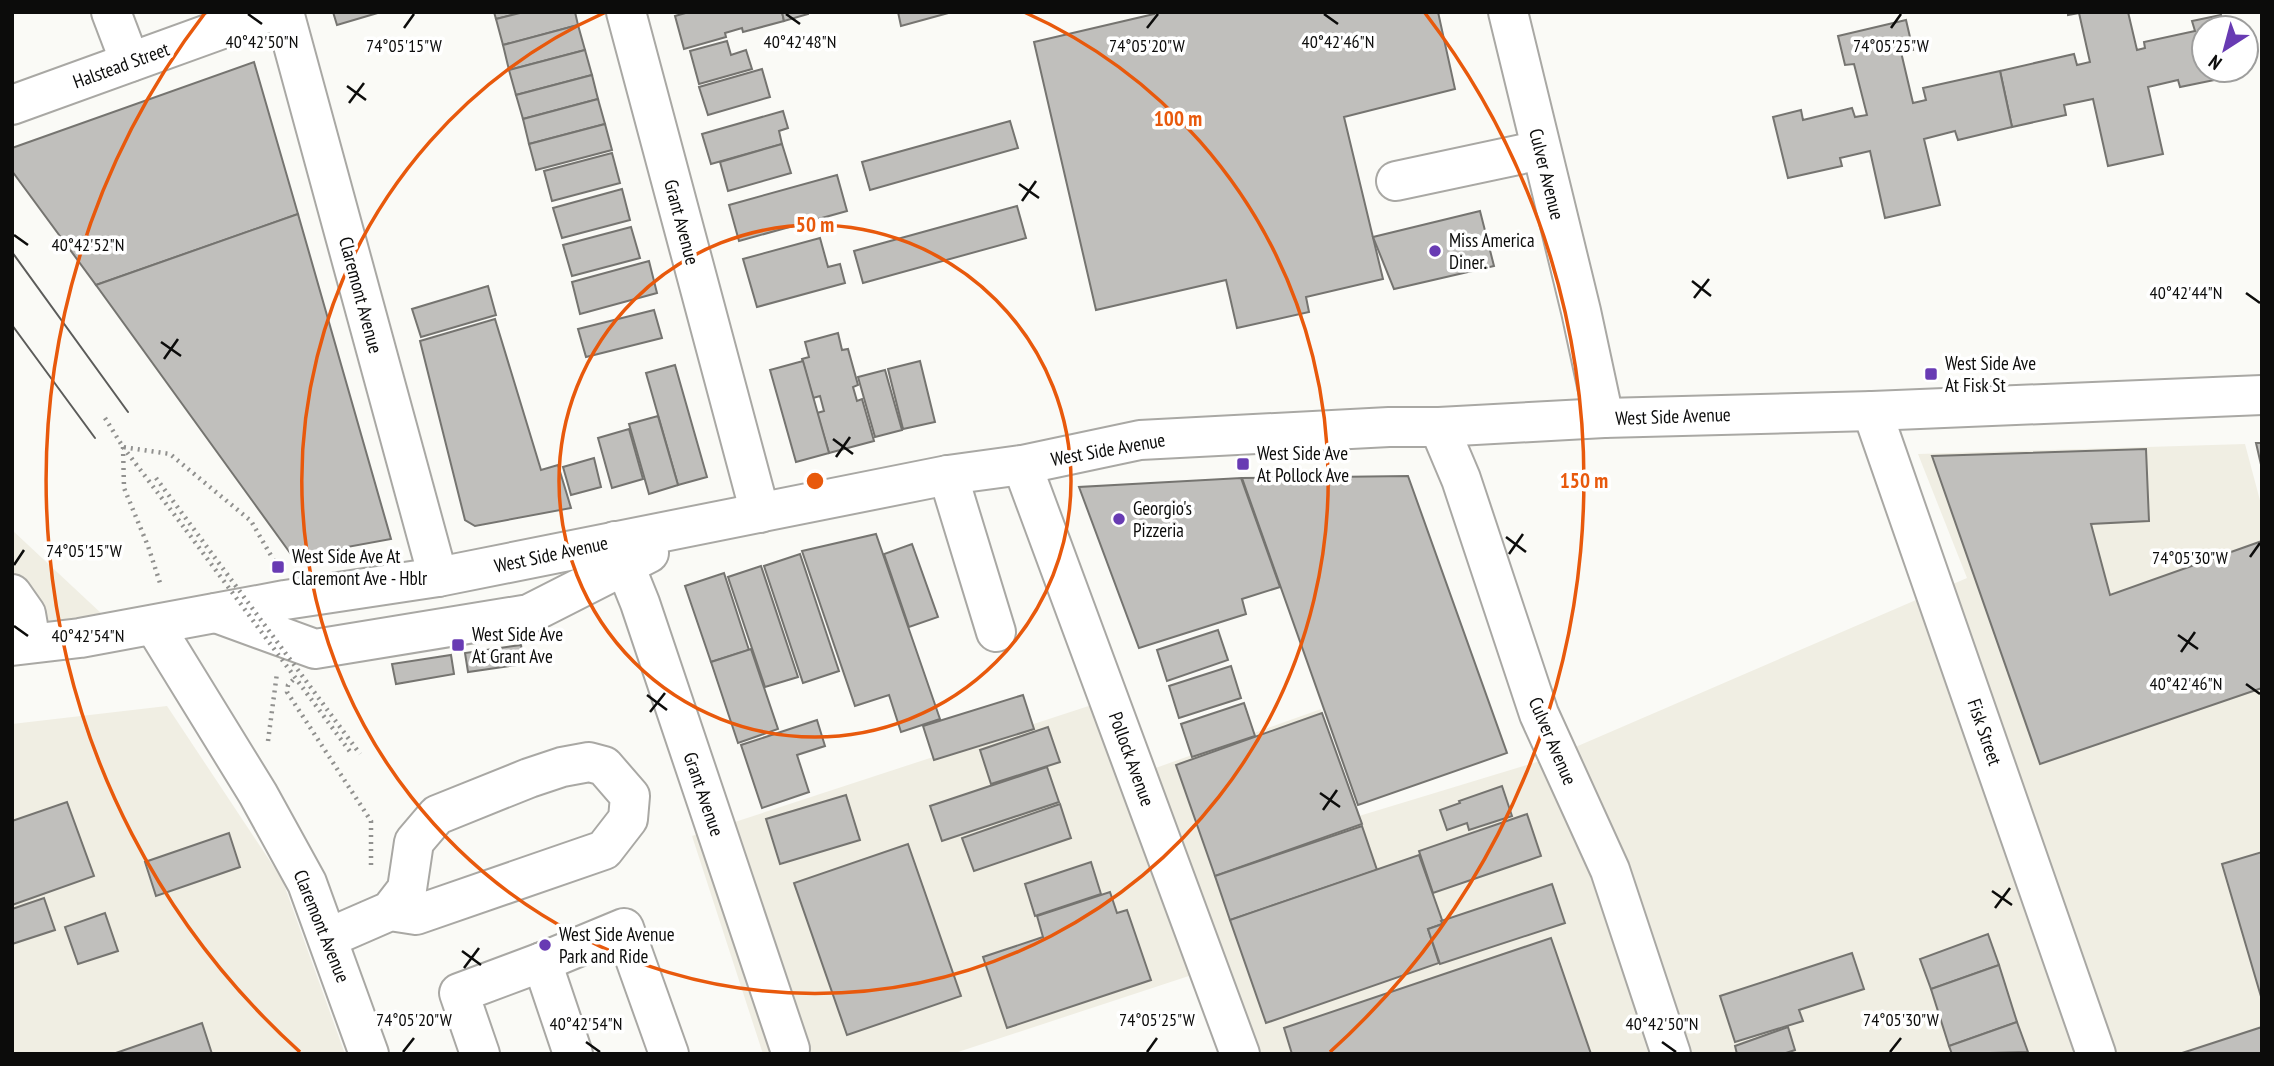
<svg xmlns="http://www.w3.org/2000/svg" width="2274" height="1066" viewBox="0 0 2274 1066" font-family="'PT Sans Narrow',sans-serif">
<rect width="100%" height="100%" fill="#fafaf6"/>
<g fill="#f0eee3">
<polygon points="2245,444 2262,508 2262,1054 1230,1054 1201,972 952,1054 763,1054 692,836 1104,701 1136,775 1321,709 1359,816 1550,758 1967,578 1918,454"/>
<polygon points="12,530 103,615 12,630"/>
<polygon points="167,706 282,879 345,1054 12,1054 12,724"/>
</g>
<g fill="#c0bfbc" stroke="#757470" stroke-width="2">
<polygon points="333,12 381,12 337,25"/>
<polygon points="494,12 524,12 496,19"/>
<polygon points="524,12 575,12 578,25 503,45 496,19"/>
<polygon points="689,12 782,12 784,21 743,32 742,28 725,33 726,37 684,49 675,16"/>
<polygon points="782,12 808,12 808,14 784,21"/>
<polygon points="898,12 952,12 901,26"/>
<polygon points="1153,12 1438,12 1455,89 1344,117 1383,279 1306,297 1309,312 1237,328 1226,280 1096,310 1034,42 1154,14"/>
<polygon points="2068,12 2128,12 2137,50 2145,48 2144,42 2195,31 2192,21 2221,15 2224,28 2204,28 2204,70 2233,70 2234,76 2180,87 2178,80 2148,87 2163,154 2108,166 2093,99 2064,105 2066,115 2012,127 2000,71 2074,54 2077,65 2090,62 2079,13 2068,15"/>
<polygon points="1906,20 1913,50 1901,52 1913,103 1926,100 1923,88 2000,71 2012,127 1958,140 1955,131 1924,139 1940,205 1885,218 1870,151 1840,158 1842,166 1788,178 1773,117 1801,110 1803,120 1852,108 1855,117 1867,115 1854,64 1845,65 1838,36"/>
<polygon points="578,25 585,50 509,70 503,45"/>
<polygon points="727,41 731,55 746,50 752,69 699,84 690,51"/>
<polygon points="585,50 592,75 516,95 509,70"/>
<polygon points="254,62 298,214 96,285 12,171 12,148"/>
<polygon points="762,69 770,97 708,115 699,87"/>
<polygon points="592,75 598,99 523,119 516,95"/>
<polygon points="598,99 605,124 529,144 523,119"/>
<polygon points="783,111 788,128 779,131 782,144 711,164 702,134"/>
<polygon points="1010,121 1018,148 870,190 862,162"/>
<polygon points="605,124 612,150 536,170 529,144"/>
<polygon points="782,144 791,173 728,191 720,162"/>
<polygon points="612,153 620,183 552,201 544,171"/>
<polygon points="837,175 847,211 739,241 729,205"/>
<polygon points="622,189 630,220 562,238 553,208"/>
<polygon points="1017,206 1026,238 863,283 854,251"/>
<polygon points="1480,211 1494,266 1394,289 1373,237"/>
<polygon points="298,214 391,539 293,557 96,285"/>
<polygon points="631,227 640,258 572,276 563,245"/>
<polygon points="820,238 828,267 840,264 845,283 757,307 743,259"/>
<polygon points="649,261 657,293 580,314 572,282"/>
<polygon points="488,286 496,315 421,337 412,309"/>
<polygon points="654,310 662,338 586,357 578,329"/>
<polygon points="495,319 541,470 558,465 571,508 475,526 465,520 420,341"/>
<polygon points="838,333 842,350 848,349 858,385 853,387 857,401 862,399 874,441 829,453 817,413 824,411 820,396 813,398 802,359 809,357 805,342"/>
<polygon points="803,361 829,453 796,462 770,370"/>
<polygon points="920,361 935,422 903,429 888,369"/>
<polygon points="675,365 707,477 678,485 646,373"/>
<polygon points="885,370 902,430 875,437 858,377"/>
<polygon points="658,416 678,485 649,494 629,424"/>
<polygon points="629,429 643,479 612,488 598,438"/>
<polygon points="2256,443 2262,443 2262,469"/>
<polygon points="2146,449 2149,521 2091,524 2110,595 2262,541 2262,688 2040,764 1932,456"/>
<polygon points="594,458 601,487 571,495 563,467"/>
<polygon points="1408,476 1507,753 1358,805 1242,478"/>
<polygon points="1241,478 1280,587 1242,599 1246,614 1139,648 1079,487"/>
<polygon points="876,534 940,719 901,732 889,695 855,706 802,551"/>
<polygon points="912,544 938,617 909,627 884,554"/>
<polygon points="800,554 839,671 803,683 764,566"/>
<polygon points="761,566 798,677 765,687 728,577"/>
<polygon points="724,573 749,650 711,662 685,586"/>
<polygon points="1218,630 1228,660 1167,681 1157,650"/>
<polygon points="521,645 524,664 468,672 465,653"/>
<polygon points="751,649 778,729 738,743 711,662"/>
<polygon points="451,655 454,674 396,684 392,664"/>
<polygon points="1231,666 1241,698 1179,718 1169,686"/>
<polygon points="1023,695 1034,729 934,760 923,726"/>
<polygon points="1244,703 1255,736 1192,757 1181,724"/>
<polygon points="1322,713 1362,824 1215,876 1176,765"/>
<polygon points="817,720 825,746 797,755 809,792 762,808 741,745"/>
<polygon points="1048,727 1060,762 991,784 980,750"/>
<polygon points="1047,767 1059,802 942,841 930,806"/>
<polygon points="1502,786 1512,816 1469,830 1467,823 1447,830 1440,810 1460,803 1459,801"/>
<polygon points="846,795 860,840 780,864 766,819"/>
<polygon points="67,802 94,876 12,905 12,821"/>
<polygon points="1060,804 1071,838 974,871 962,838"/>
<polygon points="1527,814 1541,856 1433,893 1419,851"/>
<polygon points="1362,826 1377,870 1230,920 1215,876"/>
<polygon points="229,833 240,867 156,896 145,862"/>
<polygon points="908,844 961,996 847,1035 794,883"/>
<polygon points="2262,852 2262,1000 2222,864"/>
<polygon points="1419,855 1442,920 1442,924 1428,929 1439,963 1266,1023 1230,920"/>
<polygon points="1091,862 1101,894 1035,916 1025,884"/>
<polygon points="1552,884 1565,923 1440,964 1428,929 1443,924 1441,921"/>
<polygon points="1110,892 1117,913 1127,910 1151,980 1007,1028 983,957 1043,937 1037,916"/>
<polygon points="44,898 55,930 12,944 12,909"/>
<polygon points="105,913 118,951 78,964 65,927"/>
<polygon points="1988,934 1999,965 1931,989 1920,959"/>
<polygon points="1551,938 1591,1054 1292,1054 1284,1028"/>
<polygon points="1852,953 1864,989 1799,1010 1803,1021 1735,1042 1720,996"/>
<polygon points="1999,965 2017,1022 1949,1046 1931,989"/>
<polygon points="2017,1022 2028,1052 1952,1054 1949,1046"/>
<polygon points="202,1023 212,1054 113,1054"/>
<polygon points="1788,1027 1795,1050 1783,1054 1737,1054 1735,1046"/>
<polygon points="2262,1027 2262,1054 2179,1054"/>
</g>
<g fill="none" stroke-linecap="round" stroke-linejoin="round">
<defs>
<g id="minor">
<polyline points="111,12 130,62"/>
<polyline points="284,12 438,577"/>
<polyline points="626,12 760,513"/>
<polyline points="1508,12 1581,311 1604,418"/>
<polyline points="12,105 269,12"/>
<polyline points="1396,181 1541,150"/>
<polyline points="1872,411 2096,1054"/>
<polyline points="1439,427 1461,479 1539,714 1610,870 1671,1054"/>
<polyline points="1022,465 1240,1054"/>
<polyline points="948,475 996,632"/>
<polyline points="615,541 640,603 790,1049"/>
<polyline points="12,594 26,614 31,643"/>
<polyline points="216,613 315,649 529,614 649,553"/>
<polyline points="154,625 258,794 307,883 369,1054"/>
<polyline points="328,938 390,911 407,889 414,842 437,815 529,778 562,767 589,762 604,766 630,796 628,819 604,850 416,915 390,911"/>
<polyline points="480,1054 459,993 542,962"/>
<polyline points="573,1054 542,962 624,928 669,1054"/>
</g>
<polyline id="major" points="12,646 80,638 285,600 438,577 948,475 1022,465 1140,440 1389,427 1439,427 1604,418 1872,411 2262,395"/>
</defs>
<use href="#minor" stroke="#a9a8a4" stroke-width="42"/>
<use href="#major" stroke="#a9a8a4" stroke-width="42"/>
<g stroke="#91918f" stroke-width="4.5" stroke-dasharray="2 5" stroke-linecap="butt">
<polyline points="105,418 123,447 170,454 251,521 277,566"/>
<polyline points="123,447 124,488 148,546 161,586"/>
<polyline points="123,447 186,530"/>
<polyline points="293,680 288,685 287,692 371,821 371,865"/>
<polyline points="268,741 277,673"/>
</g>
<use href="#minor" stroke="#fff" stroke-width="38"/>
<use href="#major" stroke="#fff" stroke-width="38"/>
<g stroke="#5c5c5a" stroke-width="2">
<polyline points="12,252 128,412"/>
<polyline points="12,325 95,438"/>
</g>
<g stroke="#91918f" stroke-width="4.5" stroke-dasharray="2 5" stroke-linecap="butt">
<polyline points="156,478 360,754"/>
<polyline points="186,530 351,753"/>
</g>
</g>
<path fill="none" stroke="#0c0c0b" stroke-width="2.5" d="M248 14 262 24M786 14 800 24M1324 14 1338 24M404 28 414 14M1147 28 1158 14M1891 28 1901 14M347 86 366 100M349 103 364 83M1019 184 1039 198M1022 201 1036 181M14 235 28 245M1692 281 1711 296M2246 293 2260 303M1694 298 1709 279M161 342 181 356M164 359 178 339M833 439 853 454M836 457 850 437M1506 537 1526 552M1509 554 1523 534M2250 557 2260 543M14 565 24 550M14 626 28 636M2178 635 2198 649M2181 652 2195 632M2246 684 2260 694M647 695 667 710M650 712 665 693M1320 793 1340 807M1323 810 1337 790M1992 891 2012 905M1995 908 2010 888M462 951 481 965M464 968 479 948M586 1042 600 1052M1662 1042 1676 1052M403 1052 414 1038M1147 1052 1157 1038M1890 1052 1901 1038"/>
<g fill="none" stroke="#e8590c" stroke-width="3.5">
<circle cx="815" cy="481" r="256"/>
<path d="M1024 12A513 513 0 1 1 606 12"/>
<path d="M300 1052A769 769 0 0 1 205 13M1425 13A769 769 0 0 1 1330 1052"/>
</g>
<g fill="#683bb3" stroke="#fff" stroke-width="2.5">
<circle cx="1435" cy="251" r="7"/>
<rect x="1924" y="367" width="14" height="14" rx="3.5"/>
<rect x="1236" y="457" width="14" height="14" rx="3.5"/>
<circle cx="1119" cy="519" r="7"/>
<rect x="271" y="560" width="14" height="14" rx="3.5"/>
<rect x="451" y="638" width="14" height="14" rx="3.5"/>
<circle cx="545" cy="945" r="7"/>
</g>
<g text-anchor="middle" dominant-baseline="central" stroke-width="7" stroke-linejoin="round" paint-order="stroke">
<g font-size="19" fill="#0c0c0b" stroke="#fff">
<text transform="translate(121 65) rotate(-20)">Halstead Street</text>
<text transform="translate(1547 174) rotate(76)">Culver Avenue</text>
<text transform="translate(682 222) rotate(75)">Grant Avenue</text>
<text transform="translate(361 295) rotate(75)">Claremont Avenue</text>
<text transform="translate(1673 416) rotate(-2)">West Side Avenue</text>
<text transform="translate(1108 449) rotate(-10)">West Side Avenue</text>
<text transform="translate(551 554) rotate(-12)">West Side Avenue</text>
<text transform="translate(1985 732) rotate(71)">Fisk Street</text>
<text transform="translate(1553 741) rotate(67)">Culver Avenue</text>
<text transform="translate(1132 759) rotate(70)">Pollock Avenue</text>
<text transform="translate(704 794) rotate(71)">Grant Avenue</text>
<text transform="translate(322 926) rotate(68)">Claremont Avenue</text>
</g>
<g font-size="19" fill="#0c0c0b" stroke="#fff" text-anchor="start">
<text x="1449" y="240">Miss America<tspan x="1449" dy="22">Diner.</tspan></text>
<text x="1945" y="363">West Side Ave<tspan x="1945" dy="22">At Fisk St</tspan></text>
<text x="1257" y="453">West Side Ave<tspan x="1257" dy="22">At Pollock Ave</tspan></text>
<text x="1133" y="508">Georgio's<tspan x="1133" dy="22">Pizzeria</tspan></text>
<text x="292" y="556">West Side Ave At<tspan x="292" dy="22">Claremont Ave - Hblr</tspan></text>
<text x="472" y="634">West Side Ave<tspan x="472" dy="22">At Grant Ave</tspan></text>
<text x="559" y="934">West Side Avenue<tspan x="559" dy="22">Park and Ride</tspan></text>
</g>
</g>
<g font-size="18" text-anchor="middle" fill="#0c0c0b" stroke="#fff" stroke-width="7" stroke-linejoin="round" paint-order="stroke">
<text x="262" y="48">40°42'50"N</text>
<text x="800" y="48">40°42'48"N</text>
<text x="1338" y="48">40°42'46"N</text>
<text x="404" y="52">74°05'15"W</text>
<text x="1147" y="52">74°05'20"W</text>
<text x="1891" y="52">74°05'25"W</text>
<text x="88" y="251">40°42'52"N</text>
<text x="2186" y="299">40°42'44"N</text>
<text x="84" y="557">74°05'15"W</text>
<text x="2190" y="564">74°05'30"W</text>
<text x="88" y="642">40°42'54"N</text>
<text x="2186" y="690">40°42'46"N</text>
<text x="414" y="1026">74°05'20"W</text>
<text x="1157" y="1026">74°05'25"W</text>
<text x="1901" y="1026">74°05'30"W</text>
<text x="586" y="1030">40°42'54"N</text>
<text x="1662" y="1030">40°42'50"N</text>
</g>
<circle cx="815" cy="481" r="10" fill="#e8590c" stroke="#fff" stroke-width="3.5"/>
<g font-size="21" text-anchor="middle" font-weight="bold" fill="#e8590c" stroke="#fff" stroke-width="7" stroke-linejoin="round" paint-order="stroke">
<text x="1178" y="126">100 m</text>
<text x="815" y="232">50 m</text>
<text x="1584" y="488">150 m</text>
</g>
<rect width="2274" height="1066" fill="none" stroke="#0c0c0b" stroke-width="28"/>
<g transform="translate(2225 49) rotate(216)"><circle r="33" fill="#ffffff" stroke="#9e9e9d" stroke-width="2"/>
<path d="M0-5L12 26L0 18L-12 26Z" fill="#683bb3"/>
<text y="-10" font-size="19" font-weight="bold" text-anchor="middle" fill="#0c0c0b">N</text>
</g>
</svg>
